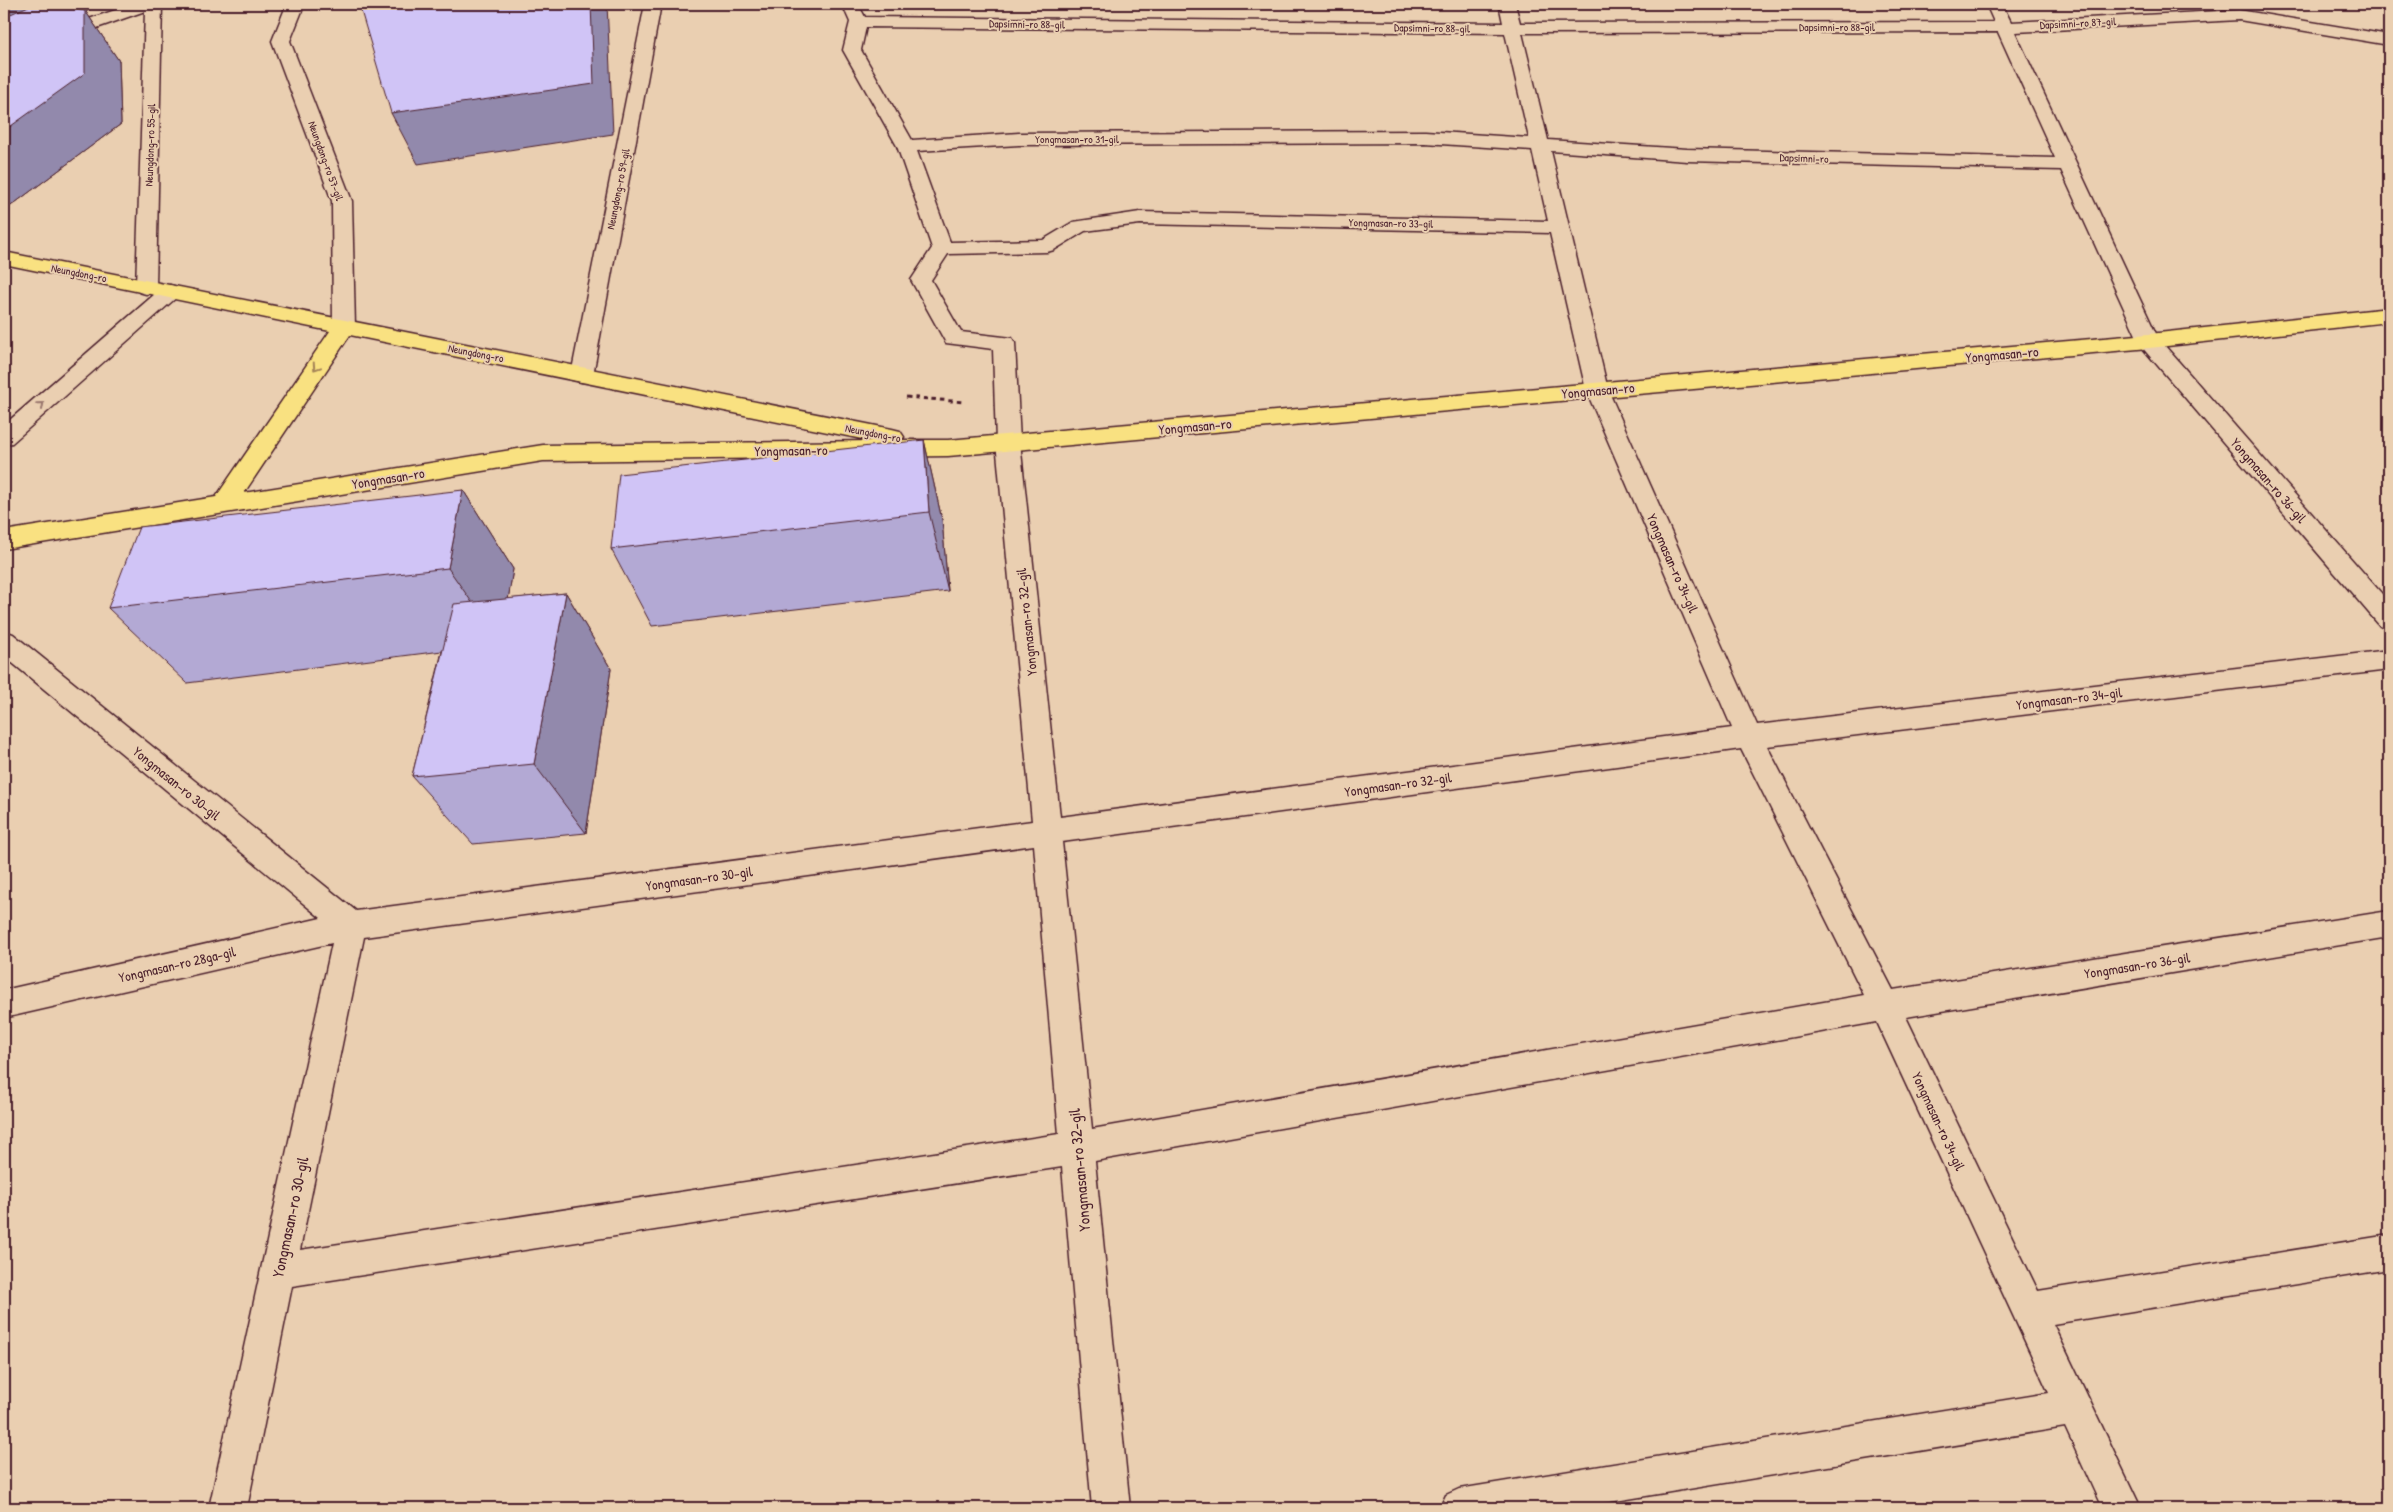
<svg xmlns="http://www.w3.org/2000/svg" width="2393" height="1512" viewBox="0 0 2393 1512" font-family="'Patrick Hand',sans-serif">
<rect width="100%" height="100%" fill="#eacfb1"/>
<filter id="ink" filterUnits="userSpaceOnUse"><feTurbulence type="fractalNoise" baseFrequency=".02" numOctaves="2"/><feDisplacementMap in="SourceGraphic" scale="10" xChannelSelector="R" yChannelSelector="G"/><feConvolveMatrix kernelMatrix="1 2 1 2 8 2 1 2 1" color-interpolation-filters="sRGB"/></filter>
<g filter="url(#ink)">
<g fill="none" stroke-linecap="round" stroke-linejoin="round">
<defs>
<g id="minor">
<polygon points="133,4 162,4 156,287 153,292 146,294 139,292 136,287 145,11 60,41 10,76 4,77 4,64 48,33"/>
<polygon points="284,4 300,4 302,11 290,41 352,201 355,327 352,332 344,334 336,332 333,327 332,201 272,41 284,11"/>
<polygon points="645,4 661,4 593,375 590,380 582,382 574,380 571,375"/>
<path d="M842 4H858L865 17 1503 23 1499 4H1515L1520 23 1994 22 1986 4H2002L2011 22 2239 10 2389 35V45L2239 20 2015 32 2158 338 2389 602V629L2380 626 2141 346 2061 170 1687 161 1551 151 1608 390 1757 725 2389 650V670L1767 746 1893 990 2389 911V937L1906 1017 2038 1291 2389 1235V1269L2053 1324 2141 1508H2102L2065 1427 1573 1508H1440L1446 1495 1459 1489 2049 1393 1877 1022 1095 1161 1130 1508H1092L1062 1167 292 1286 247 1508H209L332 943 4 1018V990L321 918 4 656V631L13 634 356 911 1032 821 996 442 993 349 946 343 911 280 932 248 897 146 843 50 850 22ZM866 27 1505 33 1529 138 1425 131 1019 133 912 140 861 50ZM1998 32 2055 158 1687 149 1548 140 1522 33ZM1425 143 1532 150 1548 221 1140 212 1073 222 1043 240 950 242 917 151 1019 145ZM1140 224 1550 233 1586 390 1732 728 1060 817 1020 442 1015 343 1012 338 961 332 931 280 948 254 1047 252 1054 250 1085 231ZM1741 749 1864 995 1092 1129 1062 842ZM1034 845 1059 1134 300 1250 364 937Z"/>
<polygon points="170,285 177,287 180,292 177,297 12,443 4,445 4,425 163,287"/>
</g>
<path id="major" d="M4 252 892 429 900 431 904 437 901 440H948L2149 334 2389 308V322L2149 348 948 456 543 461 4 549V531L216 497 330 331 4 264ZM350 335 872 441 543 445 244 493Z"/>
</defs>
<use href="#minor" stroke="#4a1f2b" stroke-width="3"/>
<use href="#major" stroke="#4a1f2b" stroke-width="3"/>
<polyline stroke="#4a1f2b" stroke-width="3" stroke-dasharray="4.5 4" stroke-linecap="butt" points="906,397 964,402"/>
<use href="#minor" fill="#eacfb1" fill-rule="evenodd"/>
<use href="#major" fill="#f9e181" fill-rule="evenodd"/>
</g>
<g fill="#b3a9d4" stroke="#4a1f2b">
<polygon points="4,4 86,12 119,61 121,124 8,208 4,207"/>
<polygon points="924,440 942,520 948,591 652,626 611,549"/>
<polygon points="463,490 513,569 508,599 566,593 611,669 586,833 473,844 412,776 442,651 187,683 108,608"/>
</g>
<g fill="#9289ac" stroke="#4a1f2b">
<polygon points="4,4 98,4 86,12 119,61 121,124 8,208 4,203"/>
<polygon points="591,4 607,4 613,134 418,164 391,113"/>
<polygon points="924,440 942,520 948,591 929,512"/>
<polygon points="463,490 513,569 501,644 448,568"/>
<polygon points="566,593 611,669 586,833 534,764"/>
</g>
<g fill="#d0c4f6" stroke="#4a1f2b">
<polygon points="33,4 50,4 85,11 85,73 4,131 4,17"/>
<polygon points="359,4 591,4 594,84 391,113"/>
<polygon points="924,440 929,512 611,549 619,474"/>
<polygon points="463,490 448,568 108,608 139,527"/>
<polygon points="566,593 534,764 412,776 454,604"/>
</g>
<defs><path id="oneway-chevron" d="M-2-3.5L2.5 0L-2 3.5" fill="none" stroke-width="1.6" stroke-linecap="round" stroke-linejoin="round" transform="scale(1.25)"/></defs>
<use stroke="#a28056" href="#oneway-chevron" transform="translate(316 367) rotate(124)"/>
<use stroke="#9a776e" href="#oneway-chevron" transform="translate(41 405) rotate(-41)"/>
</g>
<g text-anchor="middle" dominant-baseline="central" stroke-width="4" stroke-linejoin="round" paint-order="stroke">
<g font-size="11" fill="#4a1f2b" stroke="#eacfb1">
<text transform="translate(2078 23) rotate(-3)">Dapsimni-ro 87-gil</text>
<text transform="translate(1027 24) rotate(1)">Dapsimni-ro 88-gil</text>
<text x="1837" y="27">Dapsimni-ro 88-gil</text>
<text transform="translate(1432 28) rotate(1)">Dapsimni-ro 88-gil</text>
<text x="1077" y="139">Yongmasan-ro 31-gil</text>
<text transform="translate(150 145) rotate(-88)">Neungdong-ro 55-gil</text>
<text transform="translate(1804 158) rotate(2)">Dapsimni-ro</text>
<text transform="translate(326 161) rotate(70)">Neungdong-ro 57-gil</text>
<text transform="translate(618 189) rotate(-79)">Neungdong-ro 59-gil</text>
<text transform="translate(1391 223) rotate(1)">Yongmasan-ro 33-gil</text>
<text transform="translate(79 273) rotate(11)">Neungdong-ro</text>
<text transform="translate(476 353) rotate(11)">Neungdong-ro</text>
<text transform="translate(873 433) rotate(11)">Neungdong-ro</text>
</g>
<g font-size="14" fill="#4a1f2b" stroke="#eacfb1">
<text transform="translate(2002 354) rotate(-5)">Yongmasan-ro</text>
<text transform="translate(1598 390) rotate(-5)">Yongmasan-ro</text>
<text transform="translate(1195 426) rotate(-5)">Yongmasan-ro</text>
<text transform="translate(791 450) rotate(-1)">Yongmasan-ro</text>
<text transform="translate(388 478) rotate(-9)">Yongmasan-ro</text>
<text transform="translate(2269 480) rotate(49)">Yongmasan-ro 36-gil</text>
<text transform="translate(1673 563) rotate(66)">Yongmasan-ro 34-gil</text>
<text transform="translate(1026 622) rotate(-96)">Yongmasan-ro 32-gil</text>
<text transform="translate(2069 698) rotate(-7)">Yongmasan-ro 34-gil</text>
<text transform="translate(177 783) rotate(39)">Yongmasan-ro 30-gil</text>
<text transform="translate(1398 784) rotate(-8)">Yongmasan-ro 32-gil</text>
<text transform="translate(699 878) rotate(-8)">Yongmasan-ro 30-gil</text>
<text transform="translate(177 964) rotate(-13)">Yongmasan-ro 28ga-gil</text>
<text transform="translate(2137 965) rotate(-9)">Yongmasan-ro 36-gil</text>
<text transform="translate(1939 1121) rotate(65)">Yongmasan-ro 34-gil</text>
</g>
<g font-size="16" fill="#4a1f2b" stroke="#eacfb1">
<text transform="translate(1079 1170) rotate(-95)">Yongmasan-ro 32-gil</text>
<text transform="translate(290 1217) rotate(-78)">Yongmasan-ro 30-gil</text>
</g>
</g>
<rect width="2393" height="1512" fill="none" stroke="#eacfb1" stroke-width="20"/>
<rect x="10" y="10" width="2373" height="1492" fill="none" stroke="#4a1f2b" stroke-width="2" filter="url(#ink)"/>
</svg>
